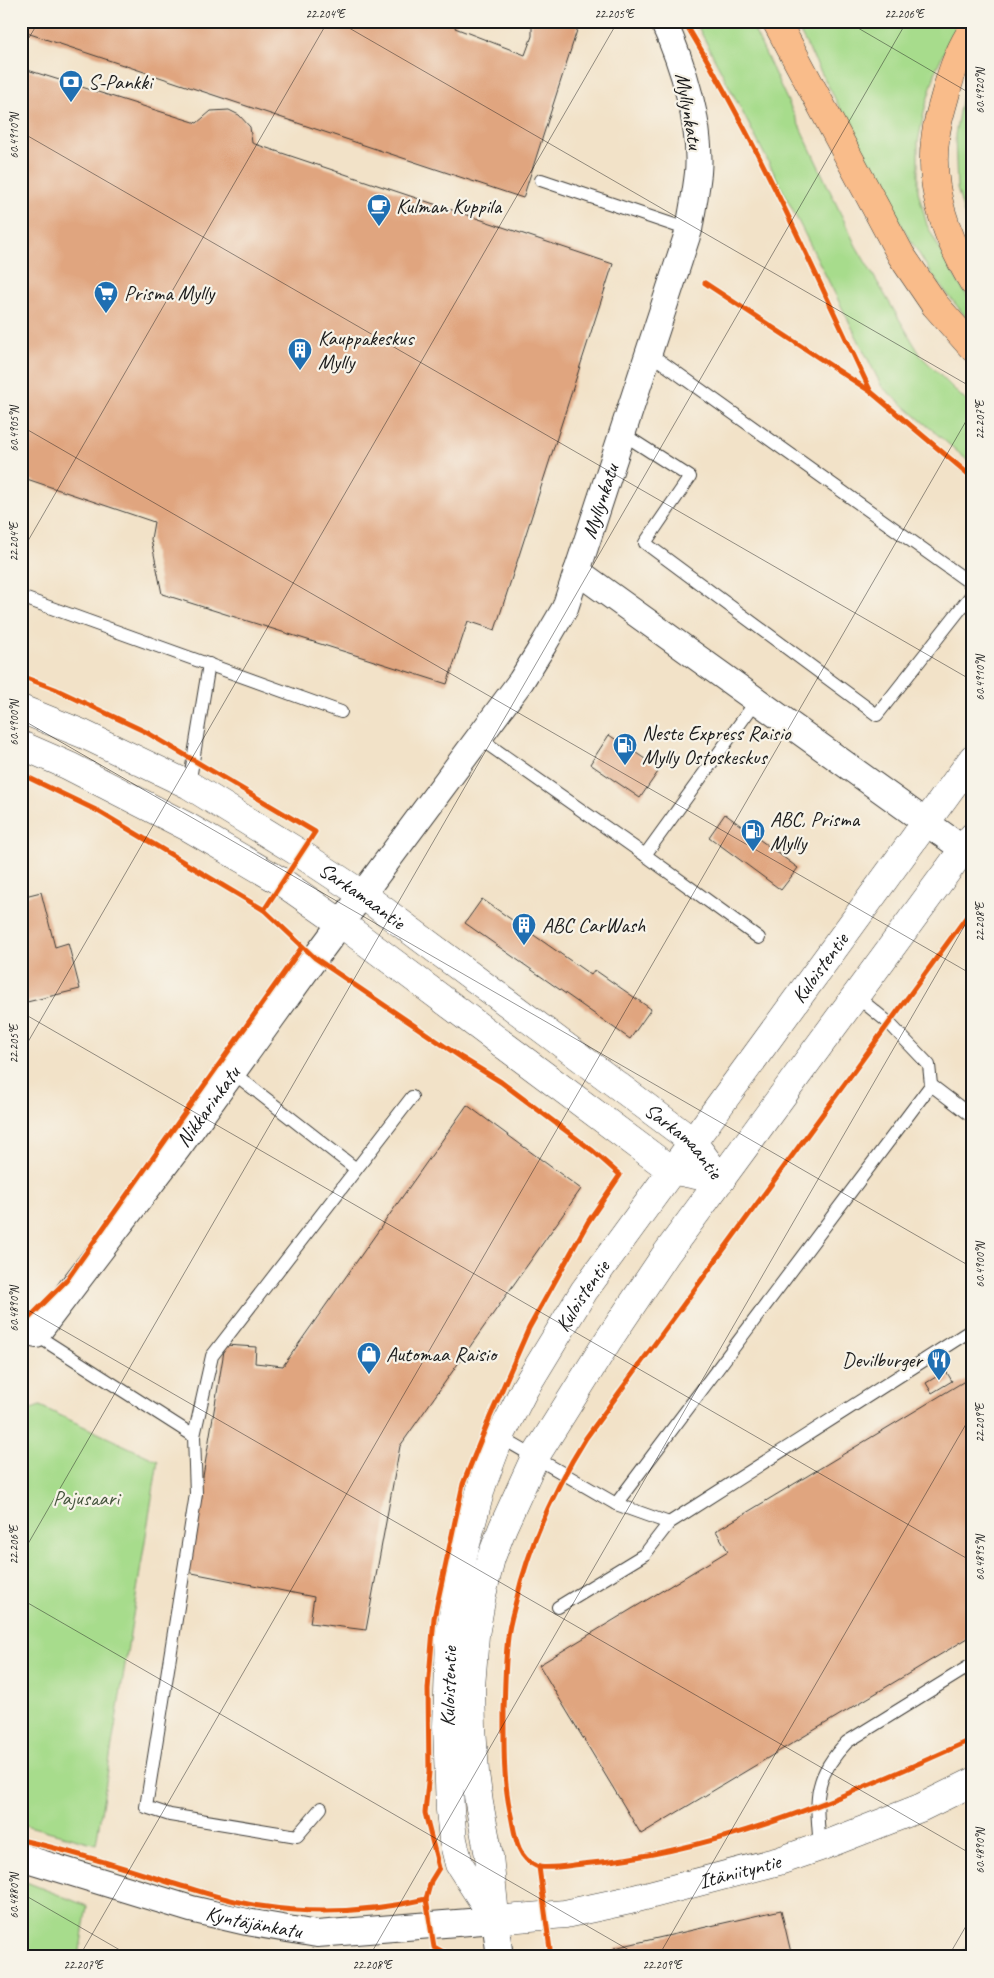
<svg xmlns="http://www.w3.org/2000/svg" width="994" height="1978" viewBox="0 0 994 1978" font-family="Caveat,sans-serif">
<rect width="100%" height="100%" fill="#f7f3e8"/>
<filter id="ink" filterUnits="userSpaceOnUse"><feTurbulence type="fractalNoise" baseFrequency=".02" numOctaves="2"/><feDisplacementMap in="SourceGraphic" scale="10" xChannelSelector="R" yChannelSelector="G"/><feConvolveMatrix kernelMatrix="1 2 1 2 8 2 1 2 1" color-interpolation-filters="sRGB"/></filter>
<filter id="wash" filterUnits="userSpaceOnUse"><feTurbulence type="fractalNoise" baseFrequency=".0096" numOctaves="4" result="noise"/><feDisplacementMap in="SourceGraphic" scale="20" xChannelSelector="R" yChannelSelector="G"/><feGaussianBlur stdDeviation="1.12" result="paint"/><feColorMatrix in="noise" values="0 0 0 0 0 0 0 0 0 0 0 0 0 0 0 0 0 1.4 0 .05"/><feComposite in="paint" operator="in"/></filter>
<g filter="url(#wash)">
<rect width="100%" height="100%" fill="#f2e2c8"/>
<g fill="#a7dc8c" stroke="#627c54">
<polygon points="695,21 750,21 856,246 921,356 973,408 973,465 882,387 771,167"/>
<polygon points="794,21 962,21 950,39 937,67 925,108 918,142 918,191 927,225 952,272 973,305 973,326 933,276 906,233"/>
<polygon points="973,67 973,245 957,188 955,135 962,95"/>
<polygon points="40,1406 158,1461 96,1844 21,1824 21,1413"/>
<polygon points="21,1880 87,1906 79,1957 21,1957"/>
</g>
<polygon fill="#85bc78" stroke="#506c4a" points="973,1940 973,1957 959,1957"/>
<g id="blocks">
<g fill="#e0a57f">
<polygon points="21,21 457,21 455,28 525,55 532,36 532,25 531,21 580,21 523,198 21,31"/>
<polygon points="21,68 197,123 211,111 229,110 239,115 250,127 252,143 613,264 495,630 468,621 447,684 162,594 151,539 154,522 21,477"/>
<polygon points="609,735 660,769 640,798 590,764"/>
<polygon points="725,814 798,868 781,890 709,837"/>
<polygon points="41,892 55,947 68,943 80,989 23,1003 21,997 21,897"/>
<polygon points="482,899 591,975 595,970 651,1009 630,1039 465,923"/>
<polygon points="467,1105 581,1189 400,1446 366,1630 310,1623 314,1597 187,1572 225,1345 256,1347 255,1363 283,1366"/>
<polygon points="946,1371 952,1381 932,1393 926,1383"/>
<polygon points="973,1376 973,1635 641,1834 539,1665 728,1551 716,1531"/>
<polygon points="781,1910 792,1957 616,1957 614,1948"/>
</g>
</g>
</g>
<g filter="url(#ink)">
<use href="#blocks" fill-opacity="0" stroke="#3c3a36" stroke-width="1"/>
<g fill="none" stroke-linecap="round" stroke-linejoin="round">
<defs>
<g id="service">
<polyline points="541,180 689,230"/>
<polyline points="649,353 973,585"/>
<polyline points="623,434 690,477 645,543 877,715 973,593"/>
<polyline points="21,597 341,712"/>
<polyline points="479,738 645,855 759,938"/>
<polyline points="189,785 209,664"/>
<polyline points="645,855 757,700"/>
<polyline points="232,1072 356,1169"/>
<polyline points="931,1085 973,1117"/>
<polyline points="36,1335 194,1436"/>
<polyline points="500,1437 616,1504 669,1523"/>
<polyline points="616,1504 931,1085 929,1065 889,1023 856,996"/>
<polyline points="558,1607 645,1554 669,1523 973,1329"/>
<polyline points="321,1808 297,1836 170,1815 146,1807 196,1494 194,1436 212,1356 412,1097"/>
<path d="M820 1847C816 1800 812 1778 847 1742L973 1664"/>
</g>
<g id="minor">
<polyline points="577,571 963,849"/>
<path id="s1" d="M36 1335 178 1148 315 958 521 681 544 644 565 608 689 230C692 211 696 192 698 173 702 126 683 64 663 21"/>
<path id="s2" d="M21 1857 191 1909 247 1922 317 1934 495 1920 500 1957"/>
</g>
<g id="tertiary">
<path id="s3" d="M21 709 83 734 189 785 301 854 363 895 692 1141 721 1180"/>
<polyline points="21,745 69,766 188,827 282,882 342,924 671,1170 721,1180"/>
<polyline points="495,1916 489,1856 479,1803 475,1773 472,1727 471,1687 475,1635 482,1595 491,1558 503,1527 535,1457 607,1342 666,1254 973,836"/>
<path id="s4" d="M495 1920 459 1864 453 1840 450 1810 447 1726 450 1634 463 1555 482 1485 500 1437 525 1388 584 1291 973 758"/>
<path id="s5" d="M495 1920 565 1914 630 1900 779 1861 820 1847 920 1808 973 1782"/>
</g>
<g id="trunk">
<polyline points="776,21 901,255 935,305 973,348"/>
<path d="M973 29C959 49 951 73 945 96 941 111 936 125 935 141 929 192 947 239 973 282"/>
</g>
</defs>
<use href="#service" stroke="#3c3a36" stroke-width="14"/>
<use href="#minor" stroke="#3c3a36" stroke-width="28"/>
<use href="#tertiary" stroke="#3c3a36" stroke-width="29"/>
<use href="#trunk" stroke="#3c3a36" stroke-width="29"/>
<use href="#service" stroke="#fff" stroke-width="12"/>
<use href="#minor" stroke="#fff" stroke-width="26"/>
<use href="#tertiary" stroke="#fff" stroke-width="28"/>
<use href="#trunk" stroke="#f9bc8a" stroke-width="28"/>
<defs>
<g id="cycleway">
<path d="M684 21C756 139 812 267 871 392"/>
<polyline points="705,283 871,392 973,478"/>
<polyline points="21,676 55,689 146,732 315,832 264,910"/>
<polyline points="21,774 98,811 264,910 315,958 462,1058 501,1082 593,1151 620,1175 588,1222 529,1328 490,1417 463,1484 434,1618 428,1689 429,1772 425,1813 439,1868 431,1881 426,1899 434,1947 452,1957"/>
<path d="M973 908 586 1438C554 1489 530 1543 516 1601 513 1613 509 1625 508 1637 505 1661 505 1686 504 1710 504 1743 503 1778 510 1811 515 1831 515 1857 536 1866 546 1870 571 1865 582 1864 717 1853 851 1795 973 1739"/>
<polyline points="21,1330 27,1320 66,1281 302,947"/>
<path d="M21 1840C72 1851 122 1867 171 1883 200 1891 230 1902 260 1906 317 1915 370 1912 426 1899"/>
<polyline points="539,1867 551,1957"/>
</g>
</defs>
<use href="#cycleway" stroke="#f7f3e8" stroke-width="8"/>
<use href="#cycleway" stroke="#e8590c" stroke-width="5"/>
</g>
</g>
<path fill="none" stroke="#1c1c1c" stroke-width="1" stroke-opacity="0.45" d="M337 21 973 388M846 21 973 95M21 51 39 21M21 132 973 681M21 426 973 975M21 553 328 21M21 719 973 1268M21 1012 973 1562M21 1054 618 21M21 1306 973 1855M21 1556 907 21M21 1599 641 1957M21 1893 132 1957M79 1957 973 409M369 1957 973 911M658 1957 973 1412M948 1957 973 1914"/>
<defs>
<symbol id="bank-pin" viewBox="-11 -11 22 30"><path d="M0 17L-7.5 6A9.5 9.5 0 1 1 7.5 6Z" fill="#1f6fb2" stroke="#f7f3e8"/><path d="M-6-4H6V4H-6ZM0-2.3a2.3 2.3 0 1 0 0 4.6a2.3 2.3 0 1 0 0-4.6Z" fill="#fff"/></symbol>
<symbol id="cafe-pin" viewBox="-11 -11 22 30"><path d="M0 17L-7.5 6A9.5 9.5 0 1 1 7.5 6Z" fill="#1f6fb2" stroke="#f7f3e8"/><path d="M-5.5-4.5H6V0H3Q3 3.5 0 3.5H-2.5Q-5.5 3.5-5.5 0ZM3-3.2v2h1.7v-2ZM-6 4.5H4V6H-6Z" fill="#fff"/></symbol>
<symbol id="supermarket-pin" viewBox="-11 -11 22 30"><path d="M0 17L-7.5 6A9.5 9.5 0 1 1 7.5 6Z" fill="#1f6fb2" stroke="#f7f3e8"/><path d="M-6-5.5h2.5l.6 2H6L4.5 2H-2.5L-4.4-4H-6ZM-1.5 3.2a1.3 1.3 0 1 0 .1 0ZM3 3.2a1.3 1.3 0 1 0 .1 0Z" fill="#fff"/></symbol>
<symbol id="building-pin" viewBox="-11 -11 22 30"><path d="M0 17L-7.5 6A9.5 9.5 0 1 1 7.5 6Z" fill="#1f6fb2" stroke="#f7f3e8"/><path d="M-4-6H4V6H1V3H-1V6H-4ZM-2.5-4.3h1.7v1.8h-1.7ZM.8-4.3h1.7v1.8H.8ZM-2.5-1h1.7V.8h-1.7ZM.8-1h1.7V.8H.8Z" fill="#fff"/></symbol>
<symbol id="fuel-pin" viewBox="-11 -11 22 30"><path d="M0 17L-7.5 6A9.5 9.5 0 1 1 7.5 6Z" fill="#1f6fb2" stroke="#f7f3e8"/><path d="M-5.5-6h7V0h2V4h1.3V-2.5L3-4.5l.8-.8L6-3V5H2.5V1h-1V6h-7ZM-4.2-4.7v3.2H.2V-4.7Z" fill="#fff"/></symbol>
<symbol id="shop-pin" viewBox="-11 -11 22 30"><path d="M0 17L-7.5 6A9.5 9.5 0 1 1 7.5 6Z" fill="#1f6fb2" stroke="#f7f3e8"/><path d="M-5-2.5h2.3a2.7 3.5 0 0 1 5.4 0H5L5.5 6h-11ZM-1.5-2.5h3a1.5 2.3 0 0 0-3 0Z" fill="#fff"/></symbol>
<symbol id="restaurant-pin" viewBox="-11 -11 22 30"><path d="M0 17L-7.5 6A9.5 9.5 0 1 1 7.5 6Z" fill="#1f6fb2" stroke="#f7f3e8"/><path d="M-5-6h1v4h1v-4h1v4h1v-4h1v5L-1.5 .5V6h-2V.5L-5-1ZM5-6V6H3V1.5H1.5Q1.5-4 5-6Z" fill="#fff"/></symbol>
</defs>
<g fill-rule="evenodd">
<use href="#bank-pin" x="57" y="68" width="28" height="38"/>
<use href="#cafe-pin" x="365" y="192" width="28" height="38"/>
<use href="#supermarket-pin" x="92" y="279" width="28" height="38"/>
<use href="#building-pin" x="286" y="336" width="28" height="38"/>
<use href="#fuel-pin" x="611" y="731" width="28" height="38"/>
<use href="#fuel-pin" x="739" y="817" width="28" height="38"/>
<use href="#building-pin" x="510" y="911" width="28" height="38"/>
<use href="#shop-pin" x="355" y="1340" width="28" height="38"/>
<use href="#restaurant-pin" x="925" y="1346" width="28" height="38"/>
</g>
<g text-anchor="middle" dominant-baseline="central" stroke-width="4.5" stroke-linejoin="round" paint-order="stroke">
<g font-size="21" fill="#1c1c1c" stroke="#f7f3e8" text-anchor="start">
<text x="88" y="82">S-Pankki</text>
<text x="396" y="206">Kulman Kuppila</text>
<text x="124" y="293">Prisma Mylly</text>
<text x="318" y="338">Kauppakeskus<tspan x="318" dy="24">Mylly</tspan></text>
<text x="642" y="733">Neste Express Raisio<tspan x="642" dy="24">Mylly Ostoskeskus</tspan></text>
<text x="770" y="819">ABC, Prisma<tspan x="770" dy="24">Mylly</tspan></text>
<text x="542" y="925">ABC CarWash</text>
<text x="386" y="1354">Automaa Raisio</text>
<text x="922" y="1360" text-anchor="end">Devilburger</text>
</g>
<g font-size="21" fill="#1c1c1c" stroke="#f7f3e8">
<text transform="translate(689 111) rotate(80)">Myllynkatu</text>
<text stroke="none"><textPath href="#s1" startOffset="1012">Myllynkatu</textPath></text>
<text stroke="none"><textPath href="#s3" startOffset="390">Sarkamaantie</textPath></text>
<text stroke="none"><textPath href="#s4" startOffset="1070">Kuloistentie</textPath></text>
<text stroke="none"><textPath href="#s1" startOffset="286">Nikkarinkatu</textPath></text>
<text stroke="none"><textPath href="#s3" startOffset="795">Sarkamaantie</textPath></text>
<text stroke="none"><textPath href="#s4" startOffset="665">Kuloistentie</textPath></text>
<text stroke="none"><textPath href="#s4" startOffset="245">Kuloistentie</textPath></text>
<text stroke="none"><textPath href="#s5" startOffset="250">Itäniityntie</textPath></text>
<text stroke="none"><textPath href="#s2" startOffset="242">Kyntäjänkatu</textPath></text>
</g>
<g font-size="21" fill="#46563e" stroke="#f7f3e8">
<text x="86" y="1498">Pajusaari</text>
</g>
</g>
<rect width="994" height="1978" fill="none" stroke="#f7f3e8" stroke-width="55"/>
<rect x="28" y="28" width="938" height="1922" fill="none" stroke="#1c1c1c" stroke-width="2"/>
<g font-size="12" text-anchor="middle" fill="#1c1c1c">
<text x="325" y="18">22.204°E</text>
<text x="614" y="18">22.205°E</text>
<text x="904" y="18">22.206°E</text>
<text transform="translate(980 91) rotate(-90)" y="4">60.4920°N</text>
<text transform="translate(14 136) rotate(-90)" y="4">60.4910°N</text>
<text transform="translate(980 420) rotate(-90)" y="4">22.207°E</text>
<text transform="translate(14 429) rotate(-90)" y="4">60.4905°N</text>
<text transform="translate(14 542) rotate(-90)" y="4">22.204°E</text>
<text transform="translate(980 678) rotate(-90)" y="4">60.4910°N</text>
<text transform="translate(14 723) rotate(-90)" y="4">60.4900°N</text>
<text transform="translate(980 922) rotate(-90)" y="4">22.208°E</text>
<text transform="translate(14 1044) rotate(-90)" y="4">22.205°E</text>
<text transform="translate(980 1265) rotate(-90)" y="4">60.4900°N</text>
<text transform="translate(14 1309) rotate(-90)" y="4">60.4890°N</text>
<text transform="translate(980 1423) rotate(-90)" y="4">22.209°E</text>
<text transform="translate(14 1545) rotate(-90)" y="4">22.206°E</text>
<text transform="translate(980 1558) rotate(-90)" y="4">60.4895°N</text>
<text transform="translate(980 1851) rotate(-90)" y="4">60.4890°N</text>
<text transform="translate(14 1896) rotate(-90)" y="4">60.4880°N</text>
<text x="83" y="1969">22.207°E</text>
<text x="372" y="1969">22.208°E</text>
<text x="662" y="1969">22.209°E</text>
</g>
</svg>
